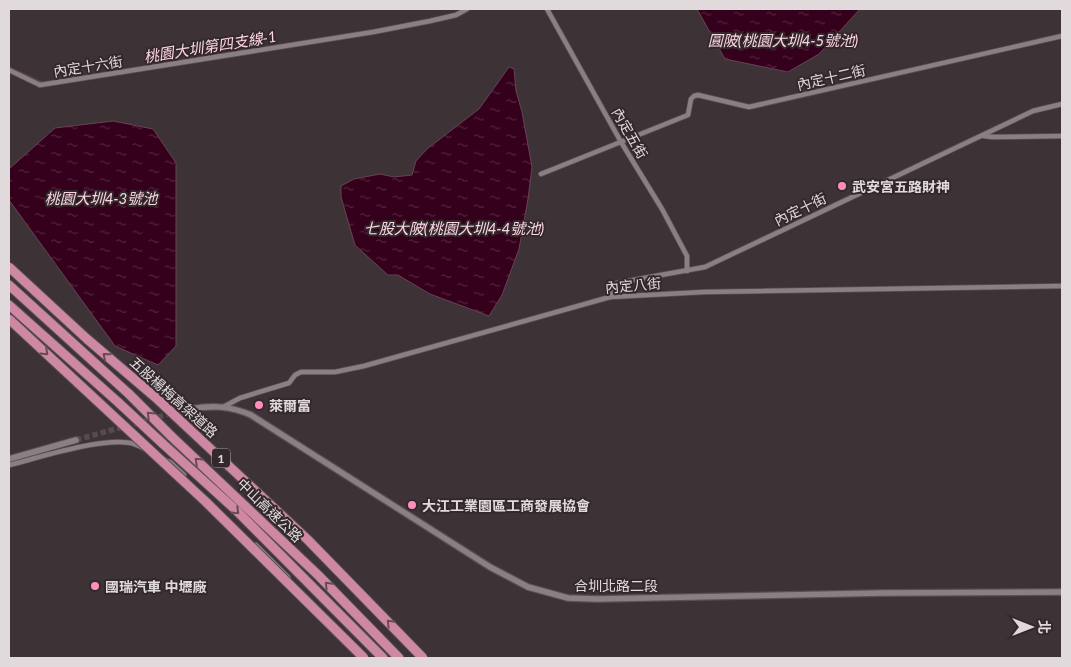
<svg xmlns="http://www.w3.org/2000/svg" width="1071" height="667" viewBox="0 0 1071 667" font-family="Lato,'Noto Sans TC',sans-serif">
<defs>
<pattern id="water-ripples" width="26" height="14" patternUnits="userSpaceOnUse" patternTransform="scale(1.25)"><rect width="26" height="14" fill="#35001c"/><path d="M2 4q2-2 4 0t4 0M15 11q2-2 4 0t4 0" fill="none" stroke="#52253c"/></pattern>
</defs>
<rect width="100%" height="100%" fill="#3d3336"/>
<g fill="url(#water-ripples)" stroke="#694156">
<polygon points="697,9 860,9 819,54 788,72 725,59"/>
<polygon points="509,67 514,69 516,91 522,112 532,167 528,199 519,249 502,295 489,316 430,294 398,275 388,275 355,245 341,197 341,186 354,179 380,174 394,177 412,175 416,161 427,149 479,109"/>
<polygon points="113,121 153,129 176,163 176,346 158,365 115,346 9,200 9,169 55,128"/>
</g>
<g fill="none" stroke-linecap="round" stroke-linejoin="round">
<g stroke="#694156" stroke-width="1">
<polyline points="308,40 378,29"/>
<polyline points="9,67 42,82"/>
</g>
<polyline stroke="#564c4f" stroke-width="5.5" stroke-dasharray="5.5 3" stroke-linecap="butt" points="76,440 169,414 191,409"/>
<defs>
<g id="minor">
<polyline points="547,9 621,142 662,209 687,256 687,271"/>
<polyline points="9,70 40,85 373,32 430,21 456,15 467,9"/>
<polyline points="984,136 992,137 1062,136"/>
<polyline points="541,174 688,115 691,99 694,96 698,95 749,107 1062,36"/>
<polyline points="610,297 612,288 617,283 705,267 1033,111 1062,104"/>
<polyline points="225,406 240,398 289,383 295,375 301,372 335,372 364,366 610,297 704,292 1062,286"/>
<polyline points="165,460 170,462 184,475"/>
<path d="M9 465C38 458 108 435 134 444 138 445 141 447 145 449"/>
<polyline points="256,545 288,577"/>
</g>
<g id="tertiary">
<path d="M191 409C213 405 230 406 251 415L490 567 528 587 568 598 597 599 883 593 1062 592"/>
<polyline points="9,459 76,440"/>
</g>
<g id="motorway">
<polyline points="9,285 129,394"/>
<polyline points="9,305 119,403"/>
<polyline points="171,436 318,575 399,658"/>
<polyline points="162,443 237,511 383,658"/>
</g>
</defs>
<use href="#minor" stroke="#595053" stroke-width="6"/>
<use href="#tertiary" stroke="#595053" stroke-width="8"/>
<use href="#motorway" stroke="#595053" stroke-width="11"/>
<use href="#minor" stroke="#8b7f83" stroke-width="4.5"/>
<use href="#tertiary" stroke="#8b7f83" stroke-width="5.5"/>
<use href="#motorway" stroke="#ce88a3" stroke-width="9"/>
<defs>
<g id="motorway-bridge">
<polyline points="9,267 87,339 155,397 308,540 423,658"/>
<polyline points="9,319 206,502 364,658"/>
<polyline points="129,394 171,436"/>
<polyline points="119,403 162,443"/>
</g>
</defs>
<use href="#motorway-bridge" stroke="#595053" stroke-width="11" stroke-linecap="butt"/>
<use href="#motorway-bridge" stroke="#ce88a3" stroke-width="9"/>
</g>
<defs><path id="oneway-chevron" d="M-2-3.5L2.5 0L-2 3.5" fill="none" stroke-width="1.6" stroke-linecap="round" stroke-linejoin="round" transform="scale(1.25)"/></defs>
<g stroke="#694a56">
<use href="#oneway-chevron" transform="translate(45 352) rotate(43)"/>
<use href="#oneway-chevron" transform="translate(106 356) rotate(-140)"/>
<use href="#oneway-chevron" transform="translate(150 415) rotate(-136)"/>
<use href="#oneway-chevron" transform="translate(198 461) rotate(-137)"/>
<use href="#oneway-chevron" transform="translate(236 511) rotate(44)"/>
<use href="#oneway-chevron" transform="translate(328 585) rotate(-134)"/>
<use href="#oneway-chevron" transform="translate(390 623) rotate(-134)"/>
</g>
<g fill="#fe8ebd" stroke="#33292c" stroke-width="2">
<circle cx="842" cy="186" r="5"/>
<circle cx="259" cy="405" r="5"/>
<circle cx="412" cy="505" r="5"/>
<circle cx="95" cy="586" r="5"/>
</g>
<g text-anchor="middle" dominant-baseline="central" stroke-width="4" stroke-linejoin="round" paint-order="stroke">
<rect fill="#33292c" stroke="#ada5a7" stroke-width="1" x="212" y="448.5" width="18" height="19" rx="4"/>
<g font-size="12" font-weight="bold" fill="#e1dadc">
<text x="221" y="458">1</text>
</g>
<g font-size="14" fill="#e1dadc" stroke="#33292c">
<text transform="translate(88 66) rotate(-9)">內定十六街</text>
<text transform="translate(831 77) rotate(-13)">內定十二街</text>
<text transform="translate(630 133) rotate(60)">內定五街</text>
<text transform="translate(800 209) rotate(-26)">內定十街</text>
<text transform="translate(633 285) rotate(-5)">內定八街</text>
<text transform="translate(174 397) rotate(42)">五股楊梅高架道路</text>
<text transform="translate(270 510) rotate(44)">中山高速公路</text>
<text x="616" y="585">合圳北路二段</text>
</g>
<g font-size="14" font-weight="bold" fill="#e1dadc" stroke="#33292c" text-anchor="start">
<text x="852" y="186">武安宮五路財神</text>
<text x="269" y="405">萊爾富</text>
<text x="422" y="505">大江工業園區工商發展協會</text>
<text x="105" y="586">國瑞汽車 中壢廠</text>
</g>
<g font-size="15" font-style="italic" fill="#fdd6e4" stroke="#33292c">
<text x="783" y="40">圓陂(桃園大圳4-5號池)</text>
<text transform="translate(210 46) rotate(-9)">桃園大圳第四支線-1</text>
<text x="101" y="198">桃園大圳4-3號池</text>
<text x="454" y="228">七股大陂(桃園大圳4-4號池)</text>
</g>
</g>
<rect width="1071" height="667" fill="none" stroke="#e1dadc" stroke-width="20"/>
<g transform="translate(1031 627) rotate(90)" stroke="#33292c" stroke-width="4" paint-order="stroke">
<path d="M0-4L9 19L0 12L-9 19Z" fill="#e1dadc"/>
<text y="-8" font-size="14" font-weight="bold" text-anchor="middle" fill="#e1dadc">北</text>
</g>
</svg>
